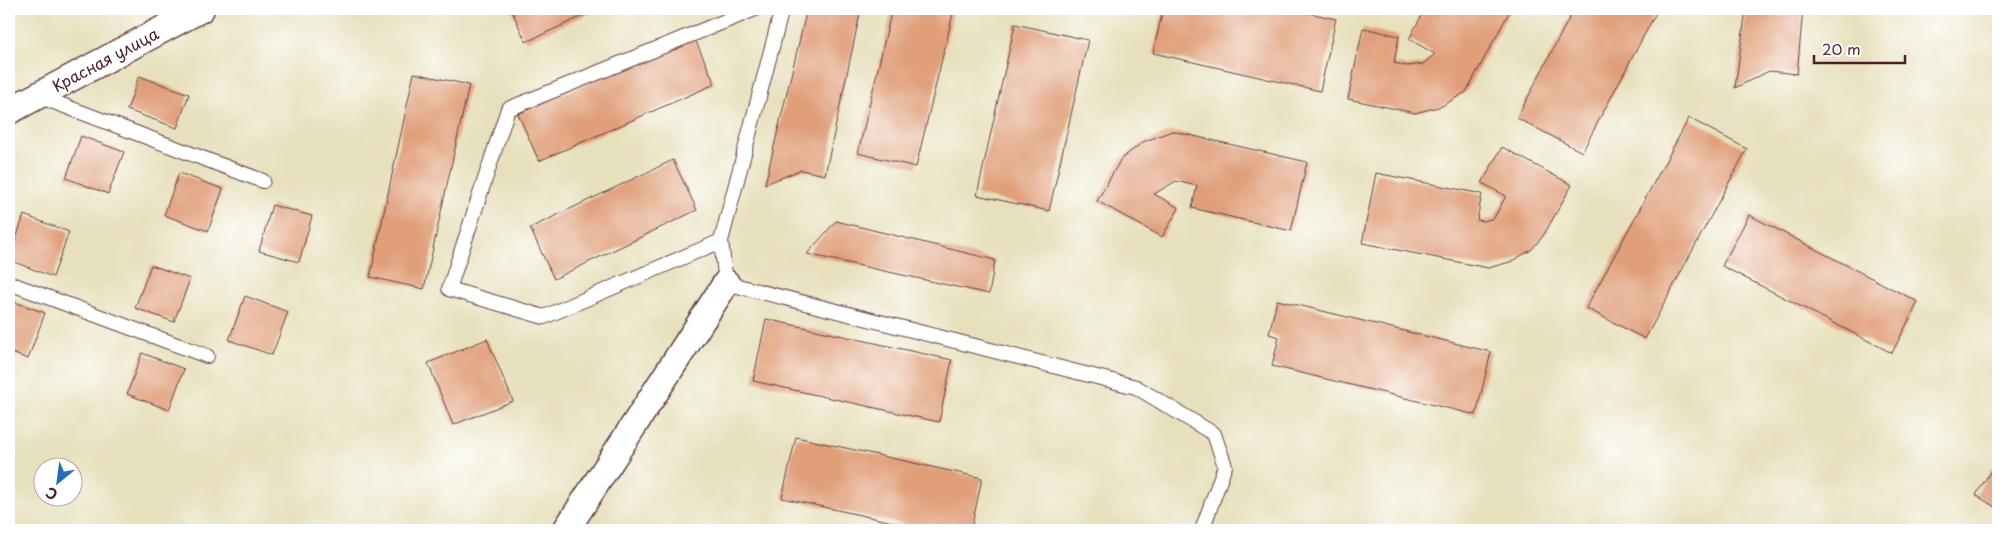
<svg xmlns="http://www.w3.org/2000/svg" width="2007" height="539" viewBox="0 0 2007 539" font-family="'Playpen Sans',sans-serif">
<rect width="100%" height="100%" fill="#fff"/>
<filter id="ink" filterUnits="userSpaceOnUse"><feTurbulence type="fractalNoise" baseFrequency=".02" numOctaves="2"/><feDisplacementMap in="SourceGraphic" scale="10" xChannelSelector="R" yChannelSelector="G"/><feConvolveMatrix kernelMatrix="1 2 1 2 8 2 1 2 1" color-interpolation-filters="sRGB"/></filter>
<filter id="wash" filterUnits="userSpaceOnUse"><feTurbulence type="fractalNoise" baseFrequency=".0096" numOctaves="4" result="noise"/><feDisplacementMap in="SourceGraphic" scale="20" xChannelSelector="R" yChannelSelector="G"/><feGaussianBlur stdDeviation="1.12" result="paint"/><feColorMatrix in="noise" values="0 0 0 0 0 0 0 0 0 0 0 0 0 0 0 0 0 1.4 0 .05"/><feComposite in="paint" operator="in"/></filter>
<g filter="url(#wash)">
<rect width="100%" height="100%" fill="#e7e0bc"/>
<g id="blocks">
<g fill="#e09f79">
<polygon points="511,9 598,9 526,42"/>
<polygon points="807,9 861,9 825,175 801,170 765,184"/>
<polygon points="892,9 954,9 916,167 858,153"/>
<polygon points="1163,9 1291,9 1336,19 1320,91 1153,53"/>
<polygon points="1425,9 1511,9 1466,92 1442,106 1415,113 1348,99 1363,28 1399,36 1394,63 1407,66 1423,64 1435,54 1409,39"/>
<polygon points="1574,9 1658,9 1582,152 1517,118"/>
<polygon points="1746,9 1803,9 1797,74 1769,71 1735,88"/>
<polygon points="1015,24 1088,40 1049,211 977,195"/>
<polygon points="694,37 715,84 539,161 518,114"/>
<polygon points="414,73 469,85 424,289 370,277"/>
<polygon points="139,76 189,94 177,128 127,110"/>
<polygon points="1689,118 1747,149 1645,339 1586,308"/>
<polygon points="1172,131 1307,162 1291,231 1192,208 1197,186 1176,181 1154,194 1179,208 1162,237 1097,201 1121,159 1143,142"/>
<polygon points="81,136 124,152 108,194 66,178"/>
<polygon points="1502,147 1572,185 1543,236 1531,250 1510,262 1488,268 1362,243 1376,173 1482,194 1477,220 1484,221 1494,218 1506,196 1482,183"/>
<polygon points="673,160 697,210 554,279 530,228"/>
<polygon points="179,173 223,189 208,231 164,215"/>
<polygon points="272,205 312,216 299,262 259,251"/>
<polygon points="24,215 69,232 53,277 9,260"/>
<polygon points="1749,215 1918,302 1892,353 1722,266"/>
<polygon points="836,221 995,260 989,294 807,254"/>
<polygon points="151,265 190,279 174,322 135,308"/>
<polygon points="245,296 288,312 272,355 229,340"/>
<polygon points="9,300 45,313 28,359 9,352"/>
<polygon points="1277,300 1491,352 1476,415 1272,366 1279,337 1269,334"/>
<polygon points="766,319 952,360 939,422 753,381"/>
<polygon points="487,339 513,401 453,425 428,363"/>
<polygon points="142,353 184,369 169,410 127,394"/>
<polygon points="796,437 982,478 971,530 929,530 782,498"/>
<polygon points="1998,459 1998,509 1976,495"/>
</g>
</g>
</g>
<g filter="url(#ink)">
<use href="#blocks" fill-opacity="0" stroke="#623c41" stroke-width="1"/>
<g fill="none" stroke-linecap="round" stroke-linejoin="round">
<defs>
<g id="service">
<polyline points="782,9 721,241 726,283 1136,387 1214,434 1225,466 1202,530"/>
<polyline points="38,96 263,181"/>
<polyline points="721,241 544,317 449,289 508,109 755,9"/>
<polyline points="9,283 207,356"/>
</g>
<g id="minor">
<polyline points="9,111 201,9"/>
<polyline points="566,530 726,283"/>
</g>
</defs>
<use href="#service" stroke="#623c41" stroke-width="16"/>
<use href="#minor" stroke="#623c41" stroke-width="29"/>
<use href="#service" stroke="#fff" stroke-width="14"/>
<use href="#minor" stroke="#fff" stroke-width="26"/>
</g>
</g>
<g text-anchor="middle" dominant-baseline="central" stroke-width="4" stroke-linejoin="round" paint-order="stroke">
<g font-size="16" fill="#4a1f2b" stroke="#fff">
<text transform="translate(105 59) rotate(-28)">Красная улица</text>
</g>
</g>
<rect width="2007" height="539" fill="none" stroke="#fff" stroke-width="30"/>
<g transform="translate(58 482) rotate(209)"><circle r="24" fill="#ffffff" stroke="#b7a5aa"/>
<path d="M0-4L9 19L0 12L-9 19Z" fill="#1f6fb2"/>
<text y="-8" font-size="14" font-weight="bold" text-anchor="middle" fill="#4a1f2b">С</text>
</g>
<path d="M1814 55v8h91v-8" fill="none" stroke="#4a1f2b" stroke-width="2.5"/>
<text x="1822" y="55" font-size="15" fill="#4a1f2b" stroke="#ffffff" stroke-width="4" paint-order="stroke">20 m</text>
</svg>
